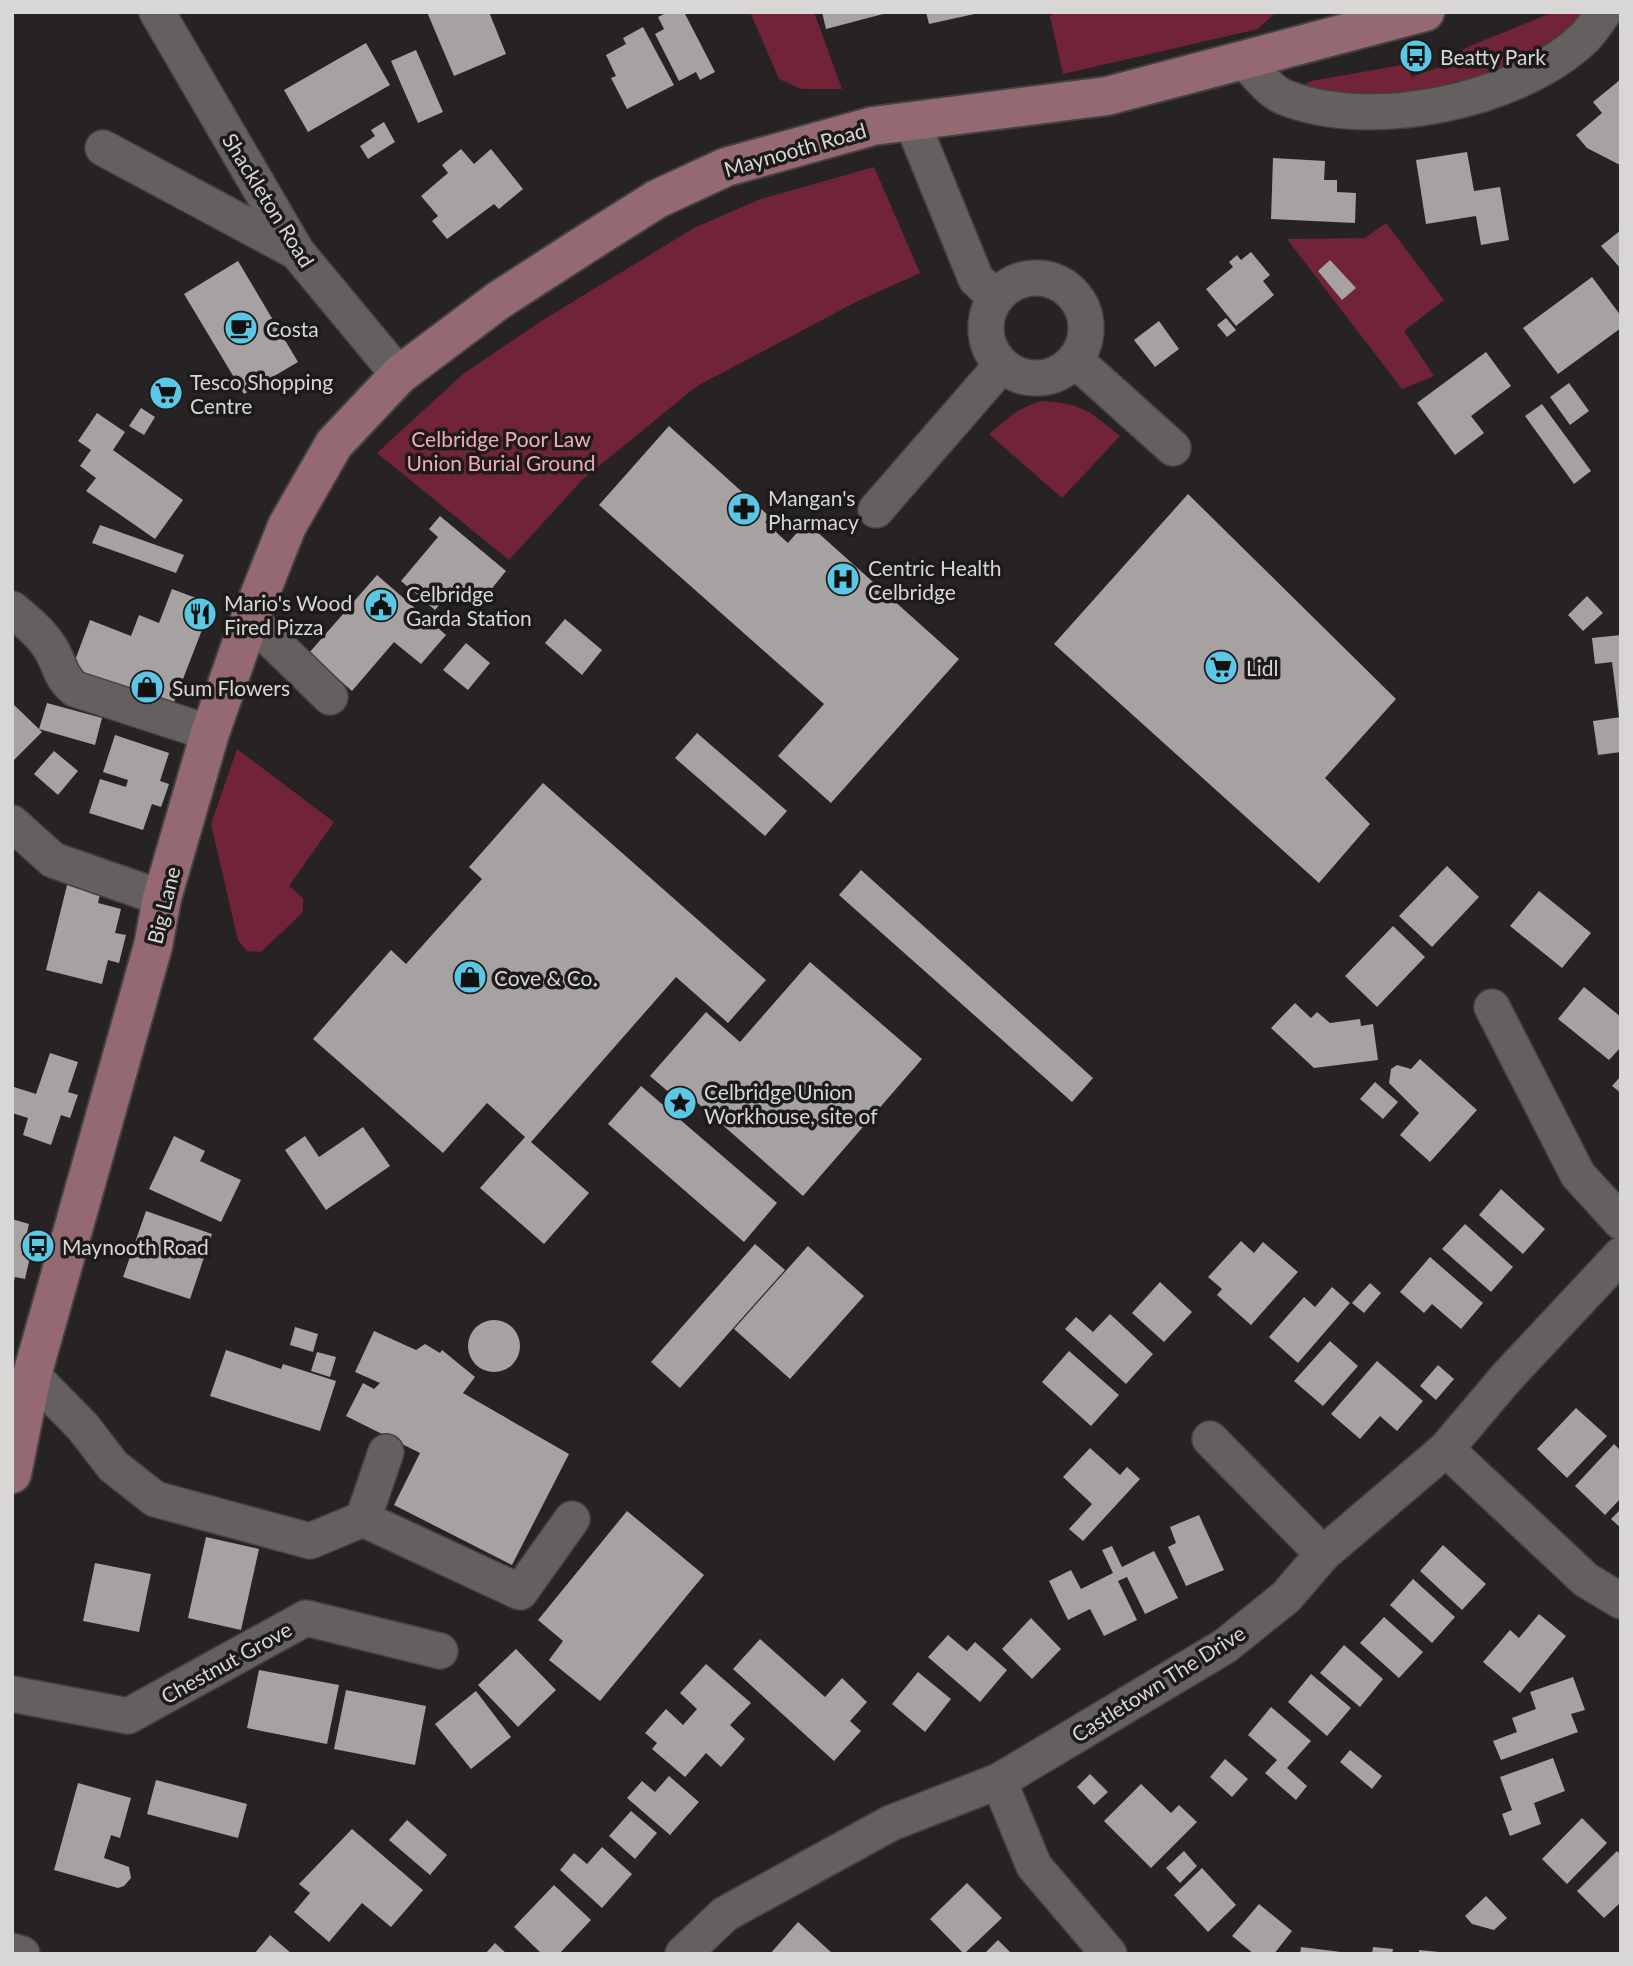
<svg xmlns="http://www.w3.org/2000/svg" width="1633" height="1966" viewBox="0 0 1633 1966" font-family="Lato,sans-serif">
<rect width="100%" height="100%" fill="#272324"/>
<g fill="#712438">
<polygon points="750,12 814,12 842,89 801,89 779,79"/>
<polygon points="1055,12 1276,12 1258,29 1063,74 1050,16"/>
<path d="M1554 12H1581C1536 82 1373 114 1298 88L1311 81 1408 64 1411 77 1463 59V50L1472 45Z"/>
<polygon points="874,167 920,273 858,301 697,386 583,479 509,560 377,453 463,374 543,320 694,228 758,200"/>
<polygon points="1386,223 1444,300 1404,331 1434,376 1402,389 1287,239 1365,238"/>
<path d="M1040 401C1082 403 1088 410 1120 436L1062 498 989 434 1017 411Z"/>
<polygon points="237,749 334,822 289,886 303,898 303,912 261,952 247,951 238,940 211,824"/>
</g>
<g fill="#a6a2a2">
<polygon points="427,12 489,12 506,54 454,76"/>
<polygon points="668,12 684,12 715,72 700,80 696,72 679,81 655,34 664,29 658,17"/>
<polygon points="822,12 887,12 887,13 826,29"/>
<polygon points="926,12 979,12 979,13 929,24"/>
<polygon points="643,27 674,85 627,109 611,78 616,76 606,55 626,44 623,38"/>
<polygon points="366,43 390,85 308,132 284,90"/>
<polygon points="416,50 443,112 418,123 391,61"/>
<polygon points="1621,79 1621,164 1620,165 1587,148 1576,135 1602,113 1593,102"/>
<polygon points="384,122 395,142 368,159 360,146 375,136 371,130"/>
<polygon points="461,149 474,164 491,149 523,189 499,209 494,204 447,239 432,221 438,216 421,196 448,173 442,165"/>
<polygon points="1467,152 1474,191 1500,187 1509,240 1481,245 1476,216 1426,224 1416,160"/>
<polygon points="1273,158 1325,161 1324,180 1337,180 1337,192 1356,193 1355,223 1271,219"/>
<polygon points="1621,230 1621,269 1601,246"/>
<polygon points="1251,252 1270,275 1263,281 1274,295 1236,326 1206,289 1233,267 1229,262 1237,255 1241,260"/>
<polygon points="1330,260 1356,288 1342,300 1318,271"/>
<polygon points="238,261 298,362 244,394 184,294"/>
<polygon points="1592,277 1621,316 1621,328 1558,374 1523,328"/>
<polygon points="1226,318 1236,330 1227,337 1217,325"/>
<polygon points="1159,321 1179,349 1155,367 1134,340"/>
<polygon points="1486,352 1511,386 1471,416 1484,433 1455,455 1417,403"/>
<polygon points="1569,383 1589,411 1570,425 1550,397"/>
<polygon points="1542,404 1591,471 1574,484 1525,416"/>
<polygon points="141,408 155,417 144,435 129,426"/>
<polygon points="97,413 125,432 113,450 183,500 155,539 86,491 96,478 80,466 91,450 78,441"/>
<polygon points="669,426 770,517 765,522 788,543 806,522 959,659 831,803 778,756 824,704 599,505"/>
<polygon points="1188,494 1396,699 1325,778 1370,824 1319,883 1054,644"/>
<polygon points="440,516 506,571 477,607 454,588 435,610 401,581 438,537 429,529"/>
<polygon points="100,525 184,555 176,573 92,543"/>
<polygon points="377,575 446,635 421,664 394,642 352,691 309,653"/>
<polygon points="172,589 212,604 171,710 71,671 90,620 131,636 139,615 159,623"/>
<polygon points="1587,596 1603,613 1583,631 1568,615"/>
<polygon points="565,619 602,650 582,675 545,643"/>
<polygon points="1621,635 1621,717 1619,717 1612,662 1595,664 1592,638"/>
<polygon points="466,643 490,663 468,690 443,670"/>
<polygon points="12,703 39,729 47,703 102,718 95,745 39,729 42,732 12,762"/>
<polygon points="1621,717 1621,752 1598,755 1593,721"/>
<polygon points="697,733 787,811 765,836 675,758"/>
<polygon points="115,735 169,753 160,781 169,784 165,796 161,807 152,804 143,830 89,813 100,779 126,787 128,780 103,772"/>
<polygon points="54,751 78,771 58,795 34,774"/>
<polygon points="543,783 766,980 728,1023 676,977 531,1142 589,1193 544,1244 480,1188 525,1137 487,1103 443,1153 313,1039 391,950 406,964 482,879 469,867"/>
<polygon points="1447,866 1479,897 1432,947 1399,916"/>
<polygon points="861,870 1093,1078 1072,1102 839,895"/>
<polygon points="68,881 101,890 98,903 121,909 115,933 126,935 119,963 108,960 102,984 46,970"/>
<polygon points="1539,891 1591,933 1562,968 1510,926"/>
<polygon points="1393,926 1425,957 1377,1007 1345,976"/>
<polygon points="810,962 922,1059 803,1196 692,1098 685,1106 650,1076 706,1012 740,1042"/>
<polygon points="1584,987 1621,1017 1621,1047 1609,1060 1558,1019"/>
<polygon points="1295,1003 1311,1018 1317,1012 1330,1023 1360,1019 1361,1026 1373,1024 1378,1060 1314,1068 1271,1028"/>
<polygon points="50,1053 78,1062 68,1092 78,1095 70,1118 61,1115 51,1145 23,1135 28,1118 12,1113 14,1087 36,1094"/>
<polygon points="1420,1059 1477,1110 1430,1162 1400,1135 1419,1113 1389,1083 1391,1069 1397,1065 1411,1069"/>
<polygon points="1621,1076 1621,1093 1612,1086"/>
<polygon points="1375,1082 1398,1102 1383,1119 1360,1099"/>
<polygon points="641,1086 777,1203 744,1242 608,1124"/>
<polygon points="363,1127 390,1166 326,1210 285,1150 305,1136 319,1157"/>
<polygon points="174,1136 205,1151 200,1161 241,1180 221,1222 149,1189"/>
<polygon points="1501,1189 1545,1229 1523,1254 1479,1215"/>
<polygon points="146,1211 212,1234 190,1299 123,1277"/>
<polygon points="12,1219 29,1224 22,1255 30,1257 25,1279 15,1277 13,1285"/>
<polygon points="1465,1224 1513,1267 1491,1292 1442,1249"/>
<polygon points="1241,1241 1254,1253 1263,1242 1298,1272 1251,1325 1217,1295 1222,1289 1208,1277"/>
<polygon points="755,1244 785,1270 680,1388 651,1362"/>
<polygon points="808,1246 864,1296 790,1379 734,1329"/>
<polygon points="1430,1257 1483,1303 1461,1329 1432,1304 1424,1313 1400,1292"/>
<polygon points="1160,1282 1192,1312 1164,1342 1132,1313"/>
<polygon points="1370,1283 1381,1293 1364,1313 1352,1303"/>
<polygon points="1332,1287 1350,1303 1298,1363 1269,1337 1304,1297 1315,1307"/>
<polygon points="1110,1314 1153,1354 1126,1384 1065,1329 1076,1317 1093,1332"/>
<circle cx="494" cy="1346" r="26"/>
<polygon points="295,1327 318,1334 313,1352 290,1345"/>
<polygon points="374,1331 416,1350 425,1344 440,1353 442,1350 475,1377 463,1393 569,1454 512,1565 394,1505 420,1453 346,1416 363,1383 374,1389 380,1383 355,1372"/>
<polygon points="1330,1341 1358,1366 1323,1406 1294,1381"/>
<polygon points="226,1350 281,1369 283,1364 336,1381 320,1431 210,1396"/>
<polygon points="1069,1351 1119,1395 1091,1426 1042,1382"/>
<polygon points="317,1352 336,1357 330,1377 311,1371"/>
<polygon points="1377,1361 1423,1401 1397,1431 1380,1416 1360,1439 1331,1414"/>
<polygon points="1438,1365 1454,1379 1436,1400 1420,1386"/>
<polygon points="1576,1408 1607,1436 1567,1478 1537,1449"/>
<polygon points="1614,1444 1621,1451 1621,1498 1605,1515 1575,1486"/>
<polygon points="1090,1448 1120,1475 1127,1467 1140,1479 1083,1541 1069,1529 1092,1504 1063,1477"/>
<polygon points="1621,1509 1621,1528 1611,1519"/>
<polygon points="627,1511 704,1575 600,1701 549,1660 563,1641 538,1620"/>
<polygon points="1199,1515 1224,1570 1186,1586 1168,1547 1176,1543 1170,1527"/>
<polygon points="206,1537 259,1549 241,1630 188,1618"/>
<polygon points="1443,1545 1486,1584 1462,1610 1420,1571"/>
<polygon points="1112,1546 1122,1567 1154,1551 1178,1598 1145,1614 1127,1577 1118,1581 1137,1620 1104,1636 1090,1609 1068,1620 1049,1581 1071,1570 1081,1589 1113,1573 1102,1550"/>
<polygon points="95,1563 151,1574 139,1632 83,1621"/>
<polygon points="1413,1579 1455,1617 1432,1643 1390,1605"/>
<polygon points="1539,1614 1566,1636 1520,1693 1483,1662 1510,1630 1519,1638"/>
<polygon points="1384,1617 1423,1652 1399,1678 1360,1643"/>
<polygon points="1031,1618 1061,1649 1032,1679 1002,1649"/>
<polygon points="948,1635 967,1651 975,1642 1007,1670 980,1702 928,1657"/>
<polygon points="760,1639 825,1697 842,1678 867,1702 850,1721 861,1731 834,1761 733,1669"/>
<polygon points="1344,1645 1383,1679 1360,1707 1320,1673"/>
<polygon points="516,1649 556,1690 518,1727 478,1685"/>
<polygon points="706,1664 751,1703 730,1725 745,1739 721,1767 706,1753 685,1777 652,1749 657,1743 645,1733 666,1709 683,1725 697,1709 680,1693"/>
<polygon points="259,1670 339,1685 327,1744 247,1728"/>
<polygon points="918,1672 951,1699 925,1732 892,1704"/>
<polygon points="1311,1674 1351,1708 1327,1736 1288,1702"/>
<polygon points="1573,1677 1585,1710 1571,1714 1578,1732 1501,1760 1493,1741 1517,1732 1512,1718 1536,1709 1530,1692"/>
<polygon points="346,1690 426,1706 415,1765 334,1749"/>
<polygon points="476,1691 511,1737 471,1769 435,1724"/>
<polygon points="1271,1707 1311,1741 1287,1768 1307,1786 1296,1800 1265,1773 1277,1760 1248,1735"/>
<polygon points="1350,1750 1382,1776 1372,1789 1340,1762"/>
<polygon points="1553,1758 1565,1791 1534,1803 1541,1824 1510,1836 1502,1814 1512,1810 1500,1777"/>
<polygon points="1225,1759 1248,1779 1232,1797 1210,1777"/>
<polygon points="1090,1774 1108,1792 1094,1805 1077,1787"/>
<polygon points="669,1776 699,1802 670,1835 627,1798 642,1781 655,1792"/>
<polygon points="156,1780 247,1804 238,1838 147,1814"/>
<polygon points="78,1783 131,1798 120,1838 111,1835 104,1858 129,1867 131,1878 124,1886 118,1888 54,1870"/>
<polygon points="1141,1784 1171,1813 1179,1805 1197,1822 1151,1868 1104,1821"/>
<polygon points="631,1811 657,1833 635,1859 609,1836"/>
<polygon points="1582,1818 1607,1843 1567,1884 1542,1859"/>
<polygon points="407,1820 447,1855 430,1875 389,1840"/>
<polygon points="352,1829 423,1890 391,1927 362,1903 329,1942 294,1912 310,1893 299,1884"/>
<polygon points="602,1847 632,1874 602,1908 560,1870 574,1853 587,1864"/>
<polygon points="1184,1851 1197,1866 1180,1883 1166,1868"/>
<polygon points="1617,1851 1621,1855 1621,1902 1604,1918 1577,1891"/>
<polygon points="1202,1868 1236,1905 1208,1932 1174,1895"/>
<polygon points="967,1883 1002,1918 964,1954 930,1919"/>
<polygon points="554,1885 591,1920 559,1954 542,1954 514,1927"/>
<polygon points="1486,1896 1507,1918 1494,1930 1472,1924 1465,1916"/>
<polygon points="1259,1904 1292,1931 1274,1954 1254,1954 1232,1936"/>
<polygon points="798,1922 833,1954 770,1954"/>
<polygon points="270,1935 292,1954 254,1954"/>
<polygon points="998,1940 1012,1954 984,1954"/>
<polygon points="495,1943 507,1954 485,1954"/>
<polygon points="1301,1947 1341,1952 1341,1954 1300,1954"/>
<polygon points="1373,1947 1393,1949 1392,1954 1372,1954"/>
<polygon points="1419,1950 1439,1952 1439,1954 1419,1954"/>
</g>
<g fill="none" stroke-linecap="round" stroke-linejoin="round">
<defs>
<g id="minor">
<polyline points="157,12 297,252 399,375"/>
<path d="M1245 62C1256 72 1270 92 1284 97 1369 132 1517 102 1584 38 1592 30 1598 20 1604 12"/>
<polyline points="912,122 976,279 995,297"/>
<polyline points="103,148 297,252"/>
<circle cx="1036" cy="328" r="50"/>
<polyline points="1075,360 1173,448"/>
<polyline points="876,510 1001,366"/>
<path d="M12 609C25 620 39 631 49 646 60 662 58 675 75 689L210 733"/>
<polyline points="250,619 330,697"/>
<polyline points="12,823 53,860 162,898"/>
<polyline points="1492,1007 1578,1175 1621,1222"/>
<polyline points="32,1375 83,1427 113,1466 155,1499 310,1541 363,1519 520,1592 572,1519"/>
<polyline points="1210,1439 1323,1554"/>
<polyline points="1446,1449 1586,1580 1621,1601"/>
<polyline points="363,1519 386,1452"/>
<polyline points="12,1694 128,1716 306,1618 440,1651"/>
<polyline points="999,1781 1034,1866 1109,1954"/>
<polyline points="12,1951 22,1954"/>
<polyline points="683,1954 725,1914 891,1823 999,1781 1225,1646 1286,1597 1323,1554 1446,1449 1506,1378 1621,1255"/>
</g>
<polyline id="major" points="12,1474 32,1375 153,946 162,898 210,733 250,619 287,526 334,444 399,375 499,300 581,247 657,199 726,167 873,126 1107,96 1425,12"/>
</defs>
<use href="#minor" stroke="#444141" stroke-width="38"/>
<use href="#major" stroke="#444141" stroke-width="42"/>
<use href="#minor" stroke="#646060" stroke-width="35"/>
<use href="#major" stroke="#956971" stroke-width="38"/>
</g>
<defs>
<symbol id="bus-disc" viewBox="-11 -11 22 22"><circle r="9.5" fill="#5ac8e5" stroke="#1d1a1a"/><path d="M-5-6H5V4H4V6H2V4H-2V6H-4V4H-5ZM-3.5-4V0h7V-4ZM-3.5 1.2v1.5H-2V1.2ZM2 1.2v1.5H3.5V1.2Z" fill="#111"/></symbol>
<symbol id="cafe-disc" viewBox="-11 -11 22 22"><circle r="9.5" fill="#5ac8e5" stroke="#1d1a1a"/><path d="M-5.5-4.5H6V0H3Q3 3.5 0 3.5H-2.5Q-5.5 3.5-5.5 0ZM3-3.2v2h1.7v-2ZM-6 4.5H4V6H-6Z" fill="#111"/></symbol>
<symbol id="supermarket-disc" viewBox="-11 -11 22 22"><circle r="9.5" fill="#5ac8e5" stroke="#1d1a1a"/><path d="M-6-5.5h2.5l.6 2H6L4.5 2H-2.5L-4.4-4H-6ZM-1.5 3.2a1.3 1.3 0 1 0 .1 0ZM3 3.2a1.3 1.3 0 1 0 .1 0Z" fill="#111"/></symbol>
<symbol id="pharmacy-disc" viewBox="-11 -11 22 22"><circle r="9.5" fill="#5ac8e5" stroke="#1d1a1a"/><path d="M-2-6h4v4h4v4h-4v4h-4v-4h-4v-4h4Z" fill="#111"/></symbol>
<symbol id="hospital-disc" viewBox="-11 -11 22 22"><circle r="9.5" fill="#5ac8e5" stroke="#1d1a1a"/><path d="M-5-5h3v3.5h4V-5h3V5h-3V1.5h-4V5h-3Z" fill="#111"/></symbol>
<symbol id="civic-disc" viewBox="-11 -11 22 22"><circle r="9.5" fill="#5ac8e5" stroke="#1d1a1a"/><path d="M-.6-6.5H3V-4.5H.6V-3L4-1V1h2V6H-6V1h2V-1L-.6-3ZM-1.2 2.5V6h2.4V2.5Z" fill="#111"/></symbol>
<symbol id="restaurant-disc" viewBox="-11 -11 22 22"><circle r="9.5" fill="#5ac8e5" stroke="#1d1a1a"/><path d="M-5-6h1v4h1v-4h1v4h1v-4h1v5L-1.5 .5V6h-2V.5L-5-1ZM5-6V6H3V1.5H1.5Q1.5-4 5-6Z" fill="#111"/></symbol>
<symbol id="shop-disc" viewBox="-11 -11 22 22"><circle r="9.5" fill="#5ac8e5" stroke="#1d1a1a"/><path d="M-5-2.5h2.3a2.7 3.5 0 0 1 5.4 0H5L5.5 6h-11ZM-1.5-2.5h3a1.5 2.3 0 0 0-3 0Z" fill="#111"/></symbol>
<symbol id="sight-disc" viewBox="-11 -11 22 22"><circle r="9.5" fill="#5ac8e5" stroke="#1d1a1a"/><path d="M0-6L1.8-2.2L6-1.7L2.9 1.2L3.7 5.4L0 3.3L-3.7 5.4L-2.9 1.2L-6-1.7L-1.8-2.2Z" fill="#111"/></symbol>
</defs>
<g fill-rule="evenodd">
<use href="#bus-disc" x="1397" y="37" width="38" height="38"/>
<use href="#cafe-disc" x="222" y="309" width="38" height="38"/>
<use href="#supermarket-disc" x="147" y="374" width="38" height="38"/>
<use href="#pharmacy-disc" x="725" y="490" width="38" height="38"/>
<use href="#hospital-disc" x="824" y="560" width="38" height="38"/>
<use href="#civic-disc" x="362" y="586" width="38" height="38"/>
<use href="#restaurant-disc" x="181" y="595" width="38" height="38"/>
<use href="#supermarket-disc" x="1202" y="648" width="38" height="38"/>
<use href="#shop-disc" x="128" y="668" width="38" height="38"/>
<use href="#shop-disc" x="451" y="958" width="38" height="38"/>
<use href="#sight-disc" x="661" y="1084" width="38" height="38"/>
<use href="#bus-disc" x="19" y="1227" width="38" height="38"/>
</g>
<g text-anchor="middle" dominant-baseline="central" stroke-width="7" stroke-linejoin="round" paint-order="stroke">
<g font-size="21" fill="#d9d6d6" stroke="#1d1a1a" text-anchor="start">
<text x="1440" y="56">Beatty Park</text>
<text x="266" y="328">Costa</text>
<text x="190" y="381">Tesco Shopping<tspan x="190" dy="24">Centre</tspan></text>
<text x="768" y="497">Mangan's<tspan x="768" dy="24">Pharmacy</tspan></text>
<text x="868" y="567">Centric Health<tspan x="868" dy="24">Celbridge</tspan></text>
<text x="406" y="593">Celbridge<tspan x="406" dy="24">Garda Station</tspan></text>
<text x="224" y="602">Mario's Wood<tspan x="224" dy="24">Fired Pizza</tspan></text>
<text x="1246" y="667">Lidl</text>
<text x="172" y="687">Sum Flowers</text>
<text x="494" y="977">Cove &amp; Co.</text>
<text x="704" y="1091">Celbridge Union<tspan x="704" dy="24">Workhouse, site of</tspan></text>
<text x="62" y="1246">Maynooth Road</text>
</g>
<g font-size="21" fill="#d9d6d6" stroke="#1d1a1a">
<text transform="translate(795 149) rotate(-16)">Maynooth Road</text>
<text transform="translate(269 200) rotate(58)">Shackleton Road</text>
<text transform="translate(163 905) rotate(-76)">Big Lane</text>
<text transform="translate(226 1662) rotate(-29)">Chestnut Grove</text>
<text transform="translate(1158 1683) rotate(-32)">Castletown The Drive</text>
</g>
<g font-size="21" fill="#f2aab6" stroke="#1d1a1a">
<text x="501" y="438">Celbridge Poor Law<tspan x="501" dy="24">Union Burial Ground</tspan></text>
</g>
</g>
<rect width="1633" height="1966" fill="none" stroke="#d9d6d6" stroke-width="28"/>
</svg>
